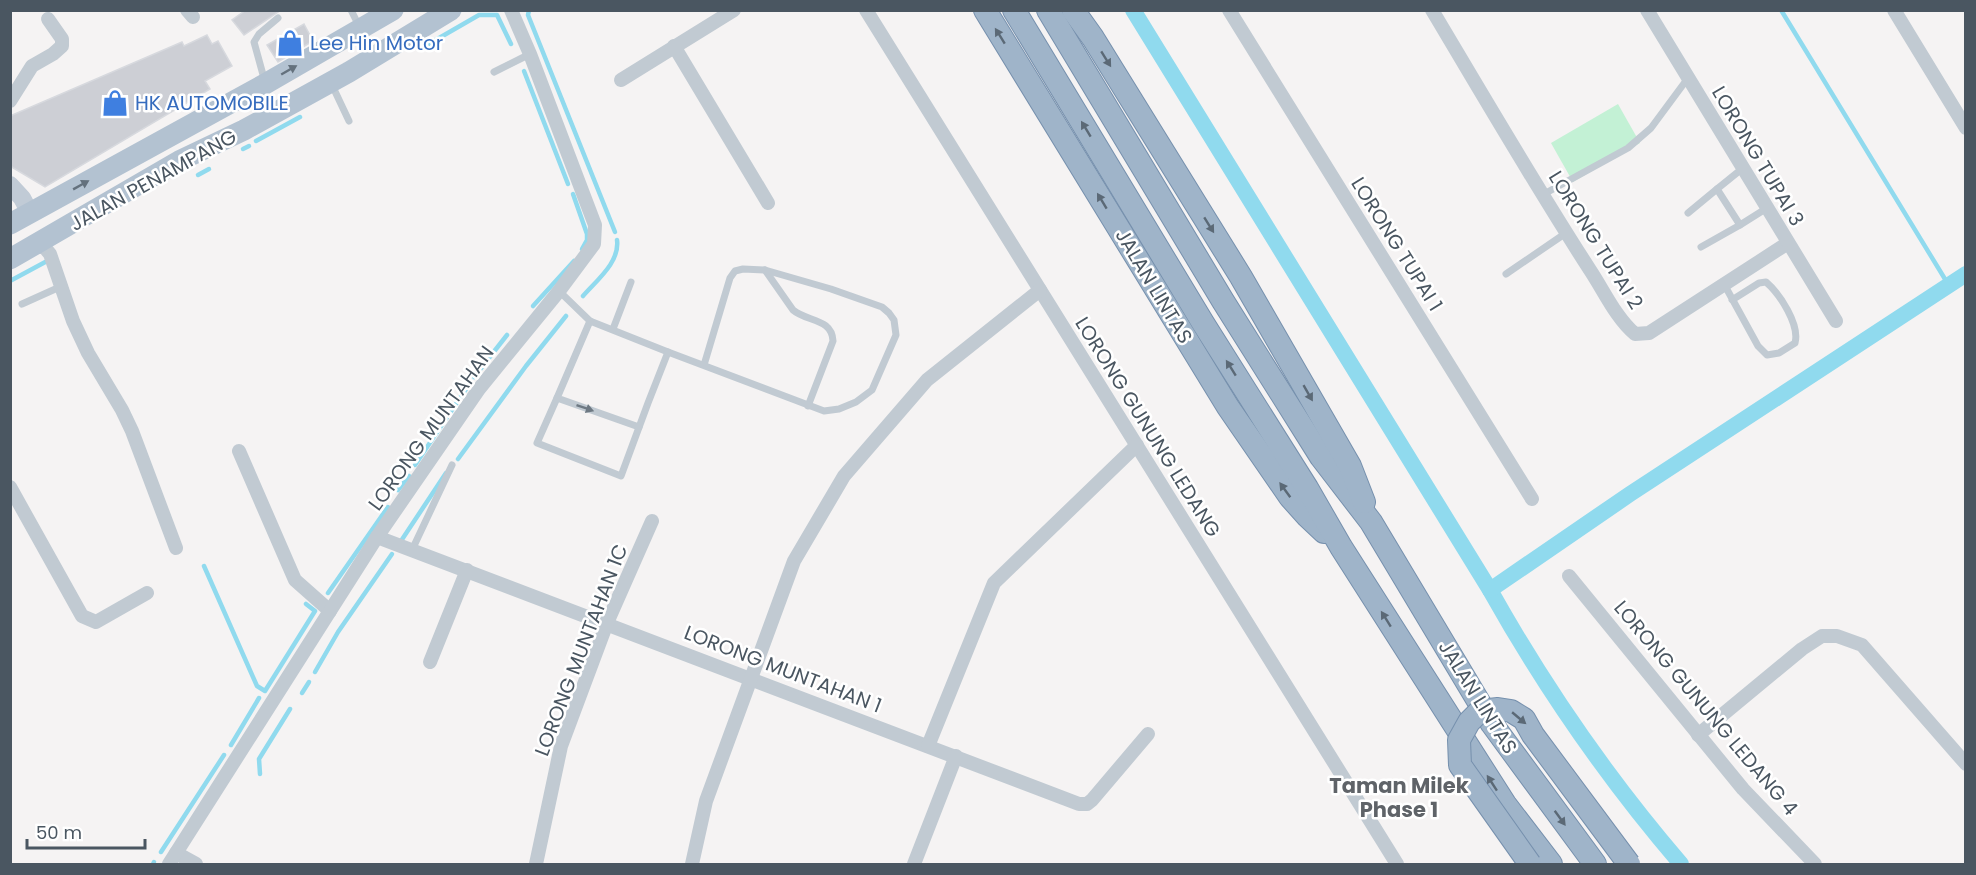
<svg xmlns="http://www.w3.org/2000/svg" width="1976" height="875" viewBox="0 0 1976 875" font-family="Poppins,sans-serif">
<rect width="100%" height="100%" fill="#f5f3f3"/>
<polygon fill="#c3f1d5" points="1618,104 1640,143 1573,182 1551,143"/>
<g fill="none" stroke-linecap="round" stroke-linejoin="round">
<g stroke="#90daee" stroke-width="4.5">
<polyline points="529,10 528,15 615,232"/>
<polyline points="1781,10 1948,284"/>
<polyline points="420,49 479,15 497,15 511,44"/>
<polyline points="524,71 568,184"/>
<polyline points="256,141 300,117"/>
<polyline points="243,149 249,146"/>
<polyline points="198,175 209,169"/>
<polyline points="573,194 587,234 587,240 582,249"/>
<polyline points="10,281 49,260"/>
<path d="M583 296C597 280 620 262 617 240"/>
<polyline points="533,306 574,261"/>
<polyline points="474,377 507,335"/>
<polyline points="458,459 526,366 566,316"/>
<polyline points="415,465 466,389"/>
<polyline points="398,490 409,476"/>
<polyline points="401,541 446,473"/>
<polyline points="204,566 257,686 265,691 315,611 306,604"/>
<polyline points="328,593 388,507"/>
<polyline points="315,672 338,632 392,554"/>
<polyline points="302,693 309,682"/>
<polyline points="231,745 259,698"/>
<polyline points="260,774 259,759 290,709"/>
<polyline points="161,852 224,755"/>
<polyline points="153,864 154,862"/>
</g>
<g stroke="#90daee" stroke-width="16">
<path d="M1133 10 1490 590C1545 688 1608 779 1681 864"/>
<polyline points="1490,590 1630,494 1966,274"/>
</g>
</g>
<g fill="#cdcfd5" stroke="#d7d9de" stroke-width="1.5">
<polygon points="246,10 281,10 244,35 232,20"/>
<polygon points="304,24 313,41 278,62 267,45"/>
<polygon points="207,35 212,44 218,41 232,66 205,81 210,89 45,187 10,166 10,116 182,42 184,46"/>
</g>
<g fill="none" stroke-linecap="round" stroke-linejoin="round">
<defs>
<g id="trunk">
<polyline points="985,10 1228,407 1290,497 1307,516 1324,532"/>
<polyline points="1014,10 1203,323 1307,488 1341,547 1505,804 1551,864"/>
<polyline points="1048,10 1223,301 1321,457 1371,522 1492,724 1595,864"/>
<polyline points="1073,10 1093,38 1241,277 1350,466 1364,502"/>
</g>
</defs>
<use href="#trunk" stroke="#7690ad" stroke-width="24"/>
<g stroke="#c1cad2" stroke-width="7">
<polyline points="351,10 359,26"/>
<polyline points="494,72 530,54"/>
<polyline points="265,82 254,42 259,34 278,18"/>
<polyline points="332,85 349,121"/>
<polyline points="1743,168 1717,189 1740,225 1767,208"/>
<polyline points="1544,194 1628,148 1651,128 1688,78"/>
<polyline points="1688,213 1717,189"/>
<polyline points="1701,247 1740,225"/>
<path d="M765 270 793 310C807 322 832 318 833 341L808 406"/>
<polyline points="1506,274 1566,233"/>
<path d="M1724 284 1758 346 1767 355 1779 353 1795 343C1800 325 1780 294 1766 282L1759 283 1732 300"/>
<polyline points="559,291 590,321 668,352 824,411 839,409 856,402 872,390 896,335 894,320 889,313 882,307 831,289 765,270 743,269 735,271 730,278 704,365"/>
<polyline points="22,304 62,286"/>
<polyline points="590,321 557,398 639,427"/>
<polyline points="613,329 631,282"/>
<polyline points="557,398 537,443 621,476 648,403 668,352"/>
<polyline points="412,550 452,465"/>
</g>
<g stroke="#c1cad2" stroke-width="14">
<polyline points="187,10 193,17"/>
<polyline points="866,10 1397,864"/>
<polyline points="1229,10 1532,499"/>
<path d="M1432 10C1484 97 1535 185 1590 270 1604 291 1616 318 1635 334L1649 333 1788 243"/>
<polyline points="1647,10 1836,321"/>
<polyline points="1894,10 1966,128"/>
<polyline points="674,46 768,203"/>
<polyline points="621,80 734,10"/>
<polyline points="10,101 32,66 53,54 62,46 62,39 48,19"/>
<polyline points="36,245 45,248 50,254 73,321 88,353 122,410 132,431 176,548"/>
<polyline points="239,451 295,580 330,611"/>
<polyline points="10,487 82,616 96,622 147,593"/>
<polyline points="377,537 1079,804 1087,804 1092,800 1148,734"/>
<polyline points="1569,576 1743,789 1815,864"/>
<polyline points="430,662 467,570"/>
<polyline points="1698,735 1802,649 1822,636 1837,636 1862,645 1966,764"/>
<polyline points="928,746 994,583 1137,445"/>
<polyline points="176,853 196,864"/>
<polyline points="169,864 377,537 479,389 559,291 594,244 595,225 530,54 511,10"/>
<polyline points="536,864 561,746 607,623 652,521"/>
<polyline points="692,864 706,801 794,561 844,476 927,380 1040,290"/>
<polyline points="914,864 956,756"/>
</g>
<polyline stroke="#c1cbd6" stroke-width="18" points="10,185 22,198 30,213"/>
<g stroke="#b3c2d1" stroke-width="21">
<polyline points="10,224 265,84 393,10"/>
<polyline points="10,259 179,161 244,130 349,72 451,10"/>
</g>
<use href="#trunk" stroke="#9fb4c9" stroke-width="22"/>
<defs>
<polyline id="trunk-bridge" points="1530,864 1460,765 1459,740 1469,722 1480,711 1498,709 1511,711 1524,719 1533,735 1629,864"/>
</defs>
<use href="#trunk-bridge" stroke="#7690ad" stroke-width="24" stroke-linecap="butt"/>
<use href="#trunk-bridge" stroke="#9fb4c9" stroke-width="22"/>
</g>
<defs><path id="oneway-solid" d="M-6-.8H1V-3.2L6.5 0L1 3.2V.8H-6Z" transform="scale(1.5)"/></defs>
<g fill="#5b6976">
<use href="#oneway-solid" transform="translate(1000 36) rotate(-122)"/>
<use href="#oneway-solid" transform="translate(1106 59) rotate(58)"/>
<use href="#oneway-solid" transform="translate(1086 129) rotate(-121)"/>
<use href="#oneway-solid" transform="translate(1102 201) rotate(-121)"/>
<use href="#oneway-solid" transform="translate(1209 225) rotate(58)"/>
<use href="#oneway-solid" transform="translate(1231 368) rotate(-122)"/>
<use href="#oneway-solid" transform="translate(1308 393) rotate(60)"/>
<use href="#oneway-solid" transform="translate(1285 490) rotate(-126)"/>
<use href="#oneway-solid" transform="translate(1386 619) rotate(-122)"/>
<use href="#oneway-solid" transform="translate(1519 718) rotate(40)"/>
<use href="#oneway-solid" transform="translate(1492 783) rotate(-123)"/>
<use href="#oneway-solid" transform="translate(1560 818) rotate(54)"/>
</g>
<g fill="#64717d">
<use href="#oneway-solid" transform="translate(289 70) rotate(-30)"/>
<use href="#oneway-solid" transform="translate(81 185) rotate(-29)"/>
</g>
<use fill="#6e7983" href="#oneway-solid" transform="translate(585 408) rotate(19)"/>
<defs>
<symbol id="shop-bare" viewBox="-9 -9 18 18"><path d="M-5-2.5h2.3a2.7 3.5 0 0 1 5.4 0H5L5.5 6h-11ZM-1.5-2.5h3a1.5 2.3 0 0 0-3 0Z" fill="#3f7fe0" stroke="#fff" stroke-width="2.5" paint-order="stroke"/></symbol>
</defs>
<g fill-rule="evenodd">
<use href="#shop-bare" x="271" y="24" width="38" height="38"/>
<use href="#shop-bare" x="96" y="84" width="38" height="38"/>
</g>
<g text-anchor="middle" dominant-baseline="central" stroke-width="5" stroke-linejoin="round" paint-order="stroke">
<g font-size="20" fill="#366cbe" stroke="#fff" text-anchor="start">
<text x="310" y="43">Lee Hin Motor</text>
<text x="135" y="103">HK AUTOMOBILE</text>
</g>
<g font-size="20" fill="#4a5661" stroke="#fff">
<text transform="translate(1758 156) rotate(59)">LORONG TUPAI 3</text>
<text transform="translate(153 180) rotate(-29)">JALAN PENAMPANG</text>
<text transform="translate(1596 240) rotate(58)">LORONG TUPAI 2</text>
<text transform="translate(1397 244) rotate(58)">LORONG TUPAI 1</text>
<text transform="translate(1154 286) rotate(59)">JALAN LINTAS</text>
<text transform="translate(1148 427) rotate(58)">LORONG GUNUNG LEDANG</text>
<text transform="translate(431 428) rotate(-54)">LORONG MUNTAHAN</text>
<text transform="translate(581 650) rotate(-69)">LORONG MUNTAHAN 1C</text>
<text transform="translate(783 669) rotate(21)">LORONG MUNTAHAN 1</text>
<text transform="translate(1478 697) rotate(58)">JALAN LINTAS</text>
<text transform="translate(1706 708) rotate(50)">LORONG GUNUNG LEDANG 4</text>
</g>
<g font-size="21" font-weight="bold" fill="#5f6368" stroke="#fff">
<text x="1399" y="785">Taman Milek<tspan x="1399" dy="24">Phase 1</tspan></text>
</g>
</g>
<rect width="1976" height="875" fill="none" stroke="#4a5661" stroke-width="24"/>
<path d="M27 839v9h118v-9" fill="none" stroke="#4a5661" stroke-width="3"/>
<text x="36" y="839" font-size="18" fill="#4a5661" stroke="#ffffff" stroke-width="4.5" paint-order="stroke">50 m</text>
</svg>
